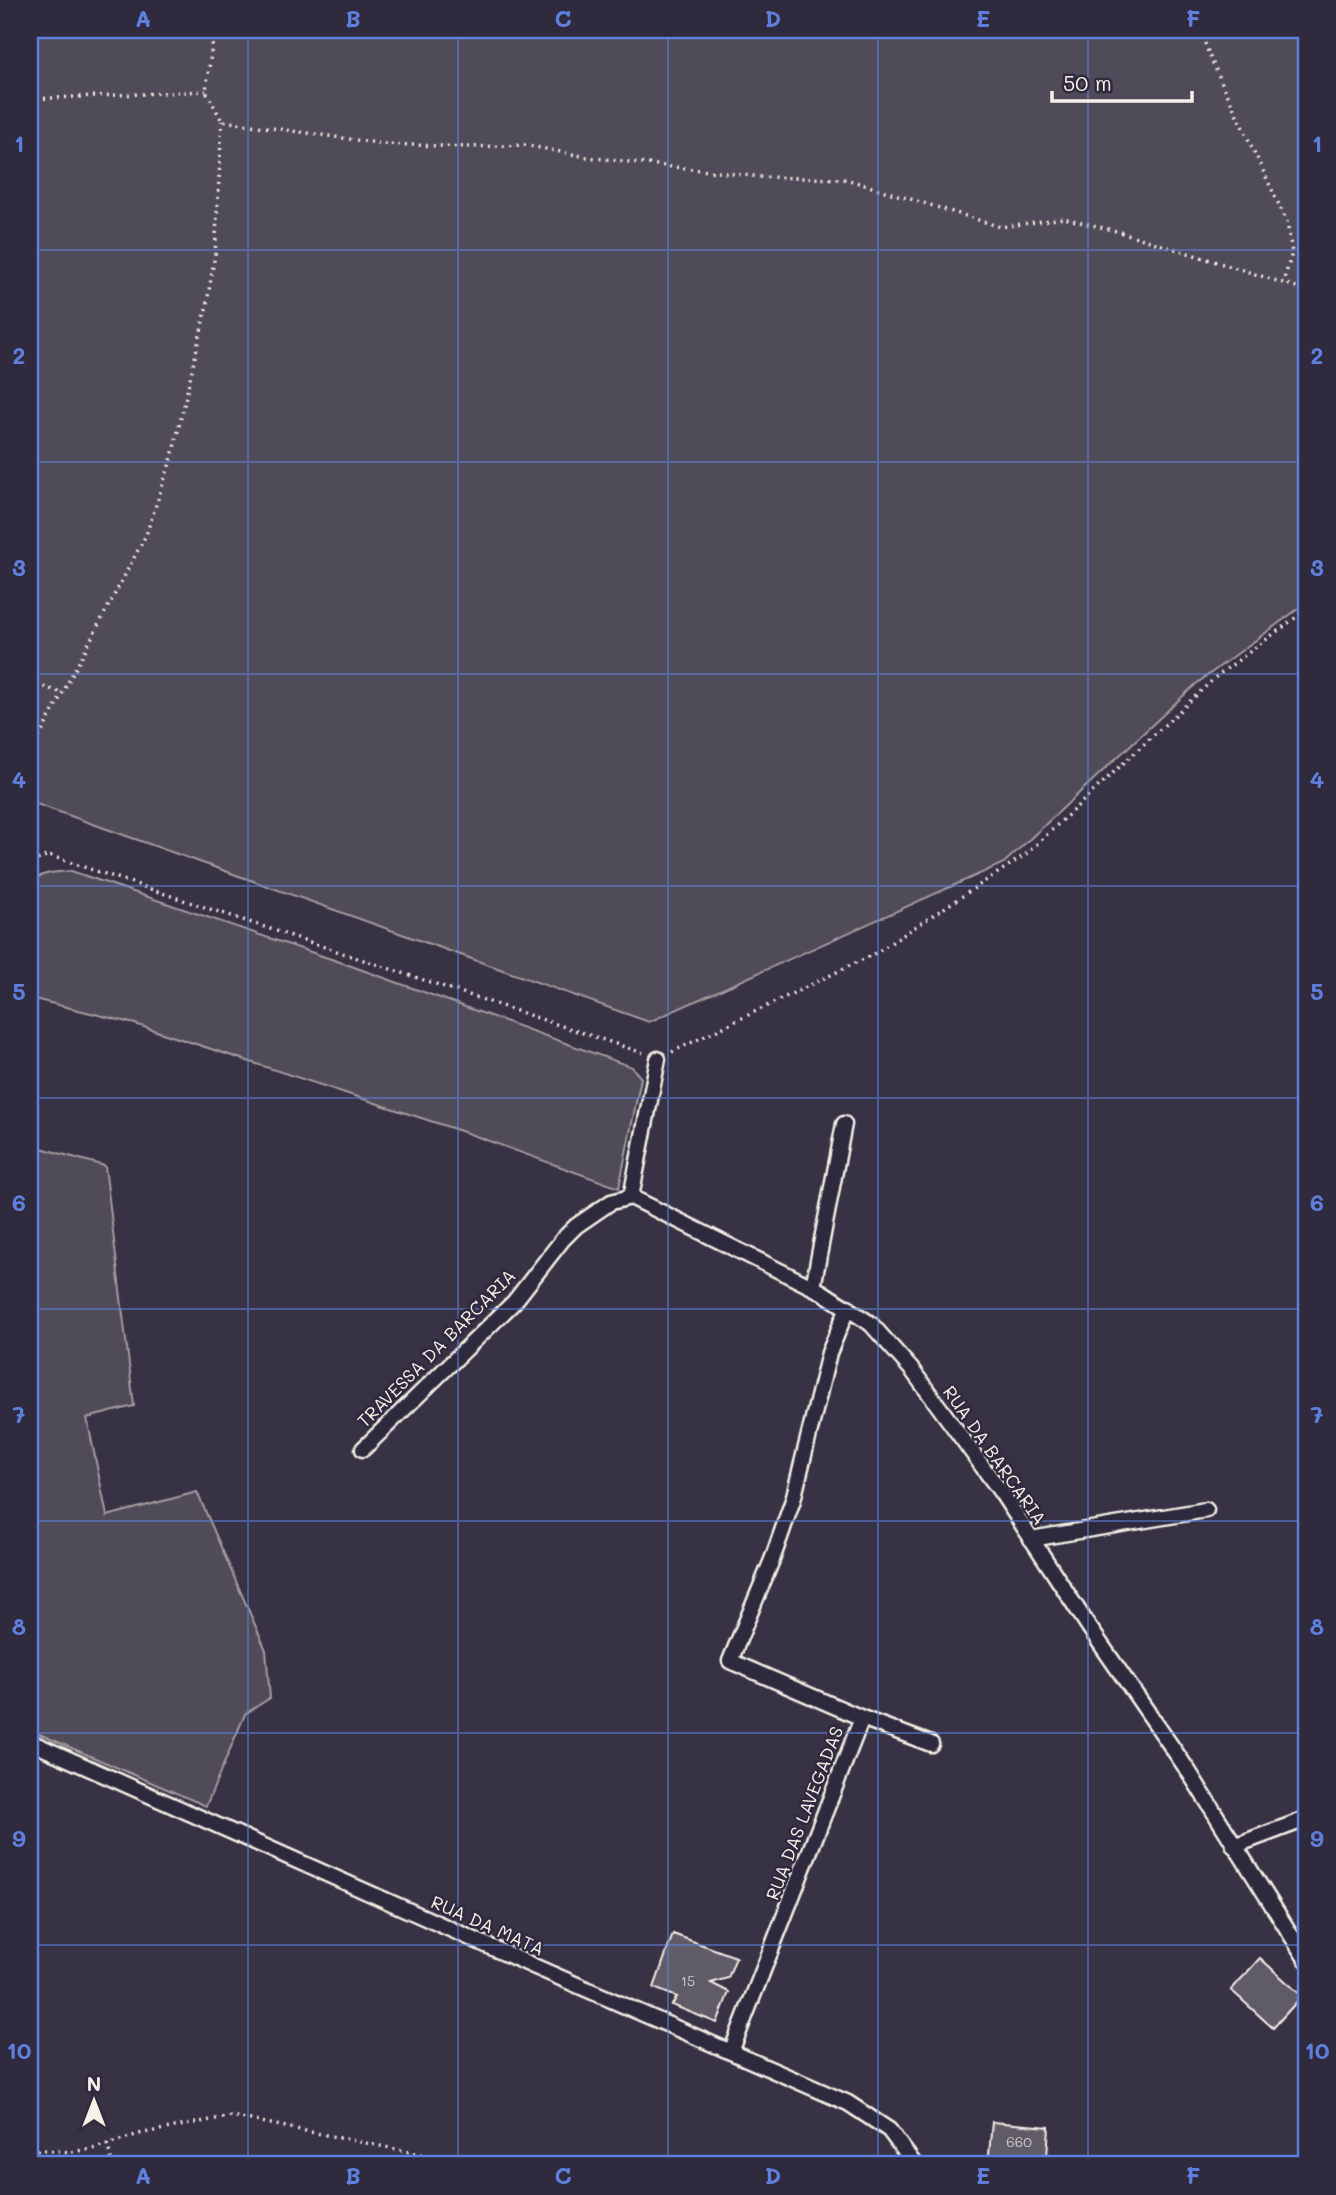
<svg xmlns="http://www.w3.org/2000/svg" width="1336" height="2195" viewBox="0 0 1336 2195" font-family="Mali,sans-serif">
<rect width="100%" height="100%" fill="#373244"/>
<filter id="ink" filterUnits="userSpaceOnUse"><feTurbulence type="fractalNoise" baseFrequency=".0143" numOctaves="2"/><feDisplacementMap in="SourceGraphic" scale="14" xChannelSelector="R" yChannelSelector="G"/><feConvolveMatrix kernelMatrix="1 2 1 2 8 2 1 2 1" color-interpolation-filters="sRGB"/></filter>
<g filter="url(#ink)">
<g fill="#504b59" stroke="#a29ea0" stroke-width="2">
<polygon points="30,30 1306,30 1306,603 1196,684 1004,863 649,1022 34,803 30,806"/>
<path d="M71 871 343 963 632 1067 641 1078 619 1188 467 1133 135 1024 30 998V888C36 871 55 873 71 871Z"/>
<polygon points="30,1145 105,1166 134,1406 87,1418 107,1516 197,1492 266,1650 270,1698 245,1714 206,1806 30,1730"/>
</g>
<g fill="#5f5c67" stroke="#f4f1e8" stroke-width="2">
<polygon points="673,1934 736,1957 728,1978 711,1983 729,1992 717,2023 672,2005 677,1997 654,1988"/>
<polygon points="1260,1958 1302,1996 1273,2028 1231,1990"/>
<polygon points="992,2122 1049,2127 1047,2158 1019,2155 1019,2165 988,2165"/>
</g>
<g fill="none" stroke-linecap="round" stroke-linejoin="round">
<defs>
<g id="street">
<polyline points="631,1197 822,1292 871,1324 912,1370 956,1430 1003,1495 1089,1627 1189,1772 1306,1959"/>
<polyline points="631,1197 658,1059"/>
<polyline points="813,1287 844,1124"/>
<polyline points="363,1449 514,1302 563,1239 576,1226 611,1202 631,1197"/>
<polyline points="1031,1539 1206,1510"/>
<polyline points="862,1718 931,1744"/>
<polyline points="30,1742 531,1965 848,2103 889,2130 915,2165"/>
<polyline points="1234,1846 1306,1819"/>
<polyline points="731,2052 862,1718 730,1661 772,1560 793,1500 829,1353 848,1307"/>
</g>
</defs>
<use href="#street" stroke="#f4f1e8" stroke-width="19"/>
<g stroke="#f4f1e8" stroke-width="3.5" stroke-dasharray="2 5" stroke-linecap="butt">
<polyline points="214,30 206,91 222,121 385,144 470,147 525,145 587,157 761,177 846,179 1001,227 1064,218 1124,233 1306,290"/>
<polyline points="1200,30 1210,57 1287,222 1292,253 1284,280"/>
<polyline points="30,99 206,91"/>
<polyline points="30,683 63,693"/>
<polyline points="30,778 34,747 146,535 172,457 206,309 215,254 222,121"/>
<polyline points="30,818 35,861"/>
<polyline points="30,871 35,861 48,855 643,1053"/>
<polyline points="672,1052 874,954 1025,855 1217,676 1306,610"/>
<polyline points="107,2144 113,2165"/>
<polyline points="30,2149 70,2152 92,2149 139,2134 231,2116 475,2165"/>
</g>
<use href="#street" stroke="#2f2a3d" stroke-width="14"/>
</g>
</g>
<path fill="none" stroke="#5e7fdd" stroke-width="2" stroke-opacity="0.55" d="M248 30V2165M458 30V2165M668 30V2165M878 30V2165M1088 30V2165M30 250H1306M30 462H1306M30 674H1306M30 886H1306M30 1098H1306M30 1309H1306M30 1521H1306M30 1733H1306M30 1945H1306"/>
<g text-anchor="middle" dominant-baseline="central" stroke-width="5" stroke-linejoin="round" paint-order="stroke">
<g font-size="14" fill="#cfccc8">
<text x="688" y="1980">15</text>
<text x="1019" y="2141">660</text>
</g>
<g font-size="18" fill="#f4f1e8" stroke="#2f2a3d">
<text transform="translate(436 1348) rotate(-45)">TRAVESSA DA BARCARIA</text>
<text transform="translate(995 1455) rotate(55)">RUA DA BARCARIA</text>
<text transform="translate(804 1813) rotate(-69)">RUA DAS LAVEGADAS</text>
<text transform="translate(488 1925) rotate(24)">RUA DA MATA</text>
</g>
</g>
<rect width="1336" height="2195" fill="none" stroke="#2f2a3d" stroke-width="77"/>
<g transform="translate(94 2101)" stroke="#2f2a3d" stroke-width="5" paint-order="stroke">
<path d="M0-5L12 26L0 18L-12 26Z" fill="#f4f1e8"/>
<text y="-10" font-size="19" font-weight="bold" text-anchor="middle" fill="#f4f1e8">N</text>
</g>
<path d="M1052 91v10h140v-10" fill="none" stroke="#f4f1e8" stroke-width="3.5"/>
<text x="1063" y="91" font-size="21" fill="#f4f1e8" stroke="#2f2a3d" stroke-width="5" paint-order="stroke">50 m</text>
<rect x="38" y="38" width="1260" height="2118" fill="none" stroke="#5e7fdd" stroke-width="2.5"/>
<g font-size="23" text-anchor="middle" font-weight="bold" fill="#5e7fdd">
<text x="143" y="27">A</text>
<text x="353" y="27">B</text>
<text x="563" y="27">C</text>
<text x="773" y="27">D</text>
<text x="983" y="27">E</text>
<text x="1193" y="27">F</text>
<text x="19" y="152">1</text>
<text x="1317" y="152">1</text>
<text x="19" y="364">2</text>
<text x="1317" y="364">2</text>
<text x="19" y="576">3</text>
<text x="1317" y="576">3</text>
<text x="19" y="788">4</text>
<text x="1317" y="788">4</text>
<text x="19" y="1000">5</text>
<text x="1317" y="1000">5</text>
<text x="19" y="1211">6</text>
<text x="1317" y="1211">6</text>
<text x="19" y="1423">7</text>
<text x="1317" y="1423">7</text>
<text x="19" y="1635">8</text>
<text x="1317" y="1635">8</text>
<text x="19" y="1847">9</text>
<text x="1317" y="1847">9</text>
<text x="19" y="2059">10</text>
<text x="1317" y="2059">10</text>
<text x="143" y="2184">A</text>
<text x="353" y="2184">B</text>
<text x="563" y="2184">C</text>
<text x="773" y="2184">D</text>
<text x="983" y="2184">E</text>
<text x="1193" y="2184">F</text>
</g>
</svg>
